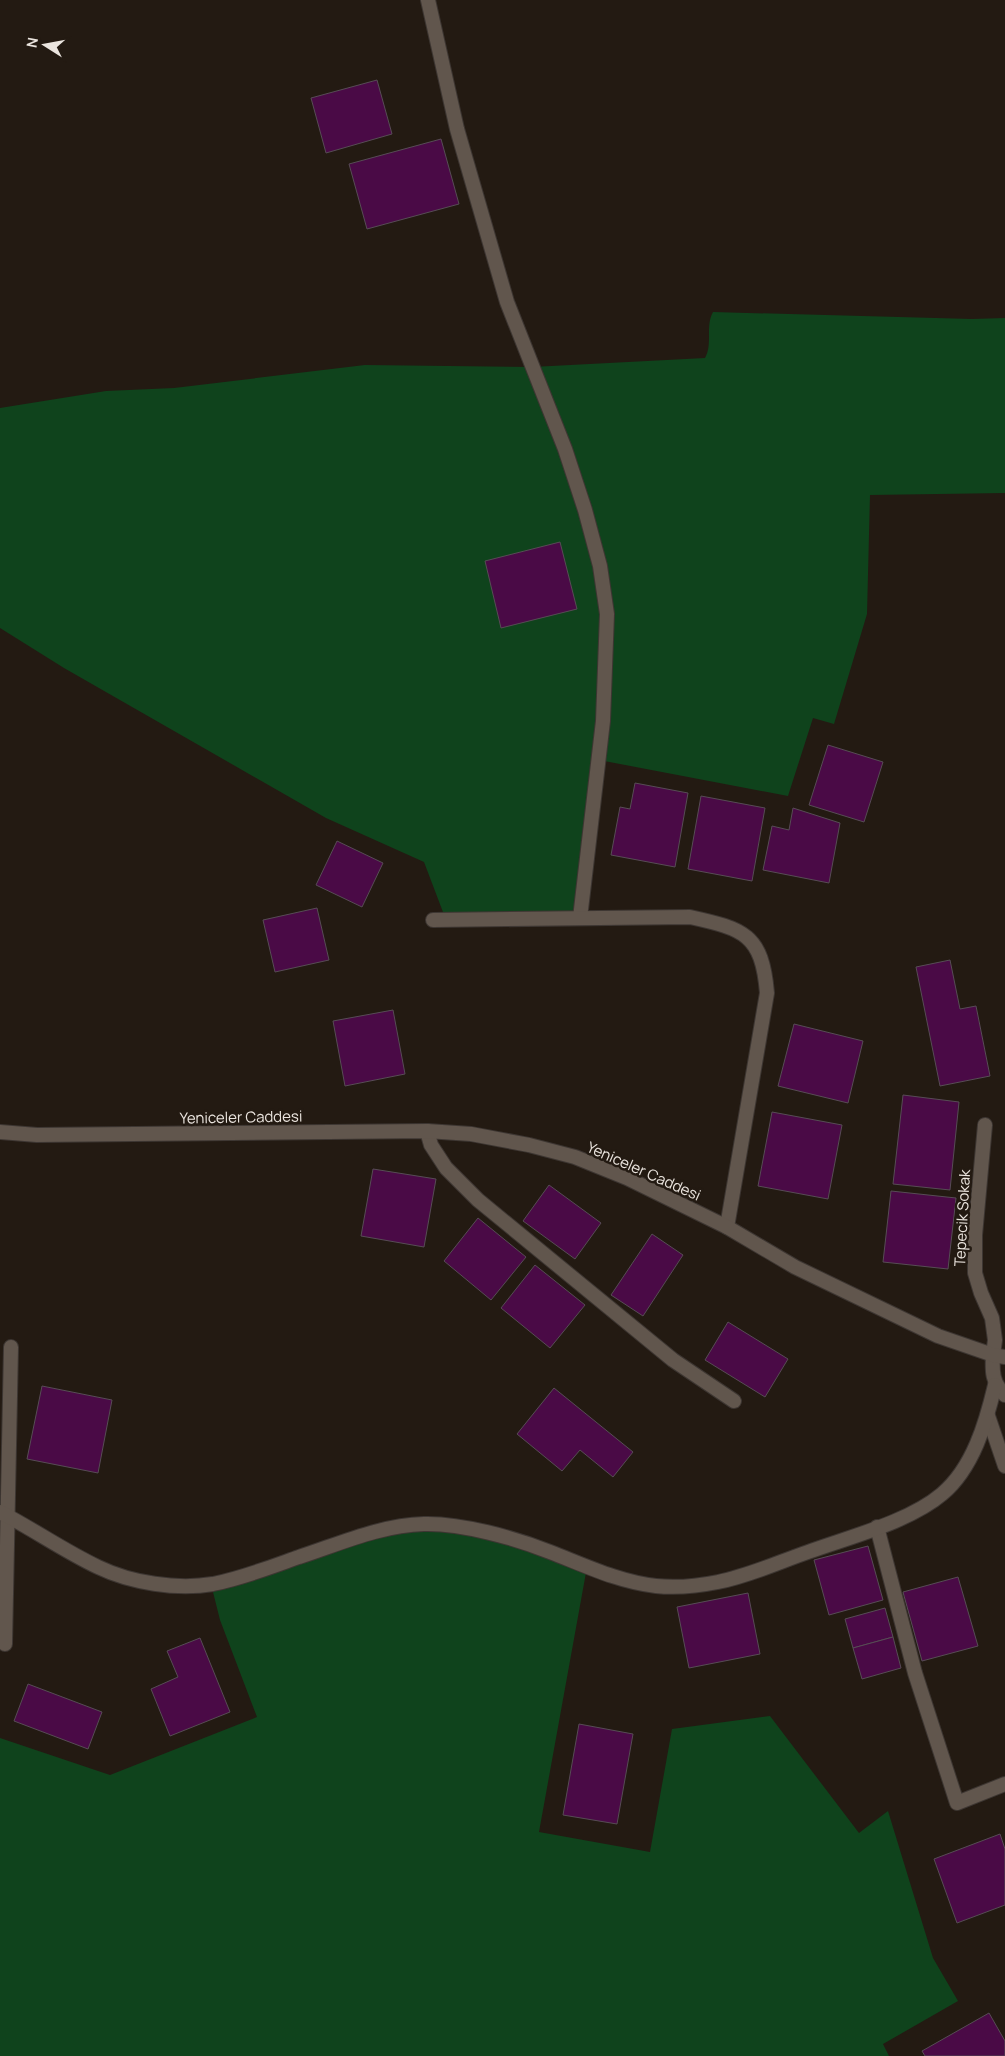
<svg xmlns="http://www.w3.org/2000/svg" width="1005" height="2056" viewBox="0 0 1005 2056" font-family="Manrope,sans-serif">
<rect width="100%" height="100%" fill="#231a12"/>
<g fill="#0f431c">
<path d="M713 312 972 319 1005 318V493L870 495 867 614 834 724 813 718 788 796 599 760 580 918 446 920 424 862 326 818 64 668 0 628V408L106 391 174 388 365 365 532 367 705 358C713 344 705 326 713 312Z"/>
<polygon points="456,1527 587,1567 539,1832 650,1852 672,1729 770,1716 859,1833 888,1811 933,1958 958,2001 883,2044 889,2056 0,2056 0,1738 110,1775 257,1717 220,1620 211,1584 363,1536"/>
</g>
<g fill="#4a0a46" stroke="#574c55">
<polygon points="377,80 392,134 326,153 311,98"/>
<polygon points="441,139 459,204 367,229 349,164"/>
<polygon points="560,542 577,609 501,628 485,561"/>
<polygon points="828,745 883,762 864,822 809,805"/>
<polygon points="635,783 688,793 675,867 611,855 620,807 630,809"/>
<polygon points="701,796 765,808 752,881 688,869"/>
<polygon points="793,808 840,823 829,883 763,870 772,826 789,830"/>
<polygon points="337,841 383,863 362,907 316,885"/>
<polygon points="317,908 329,960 275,972 263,920"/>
<polygon points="950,960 960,1009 976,1006 990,1076 940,1086 916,967"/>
<polygon points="393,1010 405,1074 345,1086 333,1021"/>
<polygon points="794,1024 863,1041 848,1103 778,1086"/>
<polygon points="903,1095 959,1102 950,1190 893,1184"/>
<polygon points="772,1112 842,1125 828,1199 758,1186"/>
<polygon points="373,1169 436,1179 424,1247 361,1236"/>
<polygon points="549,1185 601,1223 575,1259 523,1221"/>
<polygon points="891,1191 956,1198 948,1269 883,1262"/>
<polygon points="478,1218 526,1257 491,1300 444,1261"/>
<polygon points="652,1234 683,1255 643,1316 611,1295"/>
<polygon points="535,1265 585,1305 550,1348 501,1308"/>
<polygon points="728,1322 788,1359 765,1397 705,1360"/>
<polygon points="42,1386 112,1400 98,1473 27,1459"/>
<polygon points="554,1388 633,1452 613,1477 580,1450 562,1471 517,1434"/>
<polygon points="868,1546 883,1600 829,1615 814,1560"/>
<polygon points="958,1577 978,1646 922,1661 903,1592"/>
<polygon points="748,1593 760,1654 689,1668 677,1607"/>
<polygon points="885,1608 893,1637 853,1648 845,1619"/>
<polygon points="893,1637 901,1668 862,1679 853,1648"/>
<polygon points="200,1638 230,1712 170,1736 151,1689 178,1677 167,1651"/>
<polygon points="28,1684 102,1712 88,1749 14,1721"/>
<polygon points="579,1724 633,1734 617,1824 563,1815"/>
<polygon points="1000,1834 1005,1849 1005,1905 957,1923 934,1859"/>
<polygon points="989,2013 1005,2041 1005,2056 925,2056 922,2051"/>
</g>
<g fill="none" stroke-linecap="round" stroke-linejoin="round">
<defs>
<g id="service">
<polyline points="985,1125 975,1235 975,1273 981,1293 992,1318 995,1340 993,1355"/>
<polyline points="988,1416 1005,1466"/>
<polyline points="877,1527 915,1673 957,1803 1005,1784"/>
<polyline points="5,1644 11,1347"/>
</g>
<g id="minor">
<polyline points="428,0 457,129 507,302 565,449 585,510 600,566 607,614 603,721 580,918"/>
<path d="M433 920 690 917C744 929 762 934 767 993L727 1227"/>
<polyline points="427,1131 431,1145 446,1168 478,1200 673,1360 734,1401"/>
<path d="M993 1355C992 1371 992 1383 1005 1395"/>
<path d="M0 1512C33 1529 64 1551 98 1567 131 1583 177 1590 213 1584 243 1578 271 1567 299 1557 339 1544 381 1525 424 1524 461 1523 515 1538 550 1552 584 1565 619 1582 656 1586 676 1588 698 1586 718 1582 749 1576 779 1562 808 1552 849 1537 909 1522 942 1494 973 1468 986 1423 995 1385"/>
</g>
<polyline id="tertiary" points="0,1132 37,1135 427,1131 471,1134 529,1145 575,1157 627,1178 727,1227 795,1267 938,1336 993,1355 1005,1357"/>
</defs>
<use href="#service" stroke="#3d3632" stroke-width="16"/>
<use href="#minor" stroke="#3d3632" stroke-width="16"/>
<use href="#tertiary" stroke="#3d3632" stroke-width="16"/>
<use href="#service" stroke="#61564d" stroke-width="14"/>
<use href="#minor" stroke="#61564d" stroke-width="14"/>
<use href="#tertiary" stroke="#61564d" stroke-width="14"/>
</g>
<g text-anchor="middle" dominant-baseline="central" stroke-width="5" stroke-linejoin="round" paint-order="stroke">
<g font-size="15" fill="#ebe5df" stroke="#231a12">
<text transform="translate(241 1117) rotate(-1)">Yeniceler Caddesi</text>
<text transform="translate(644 1171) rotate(24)">Yeniceler Caddesi</text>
<text transform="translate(962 1218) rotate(-87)">Tepecik Sokak</text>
</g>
</g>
<g transform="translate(45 45) rotate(281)" stroke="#231a12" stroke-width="4" paint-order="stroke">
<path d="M0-4L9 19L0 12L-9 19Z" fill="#ebe5df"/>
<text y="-8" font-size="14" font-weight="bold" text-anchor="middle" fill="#ebe5df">N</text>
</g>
</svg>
